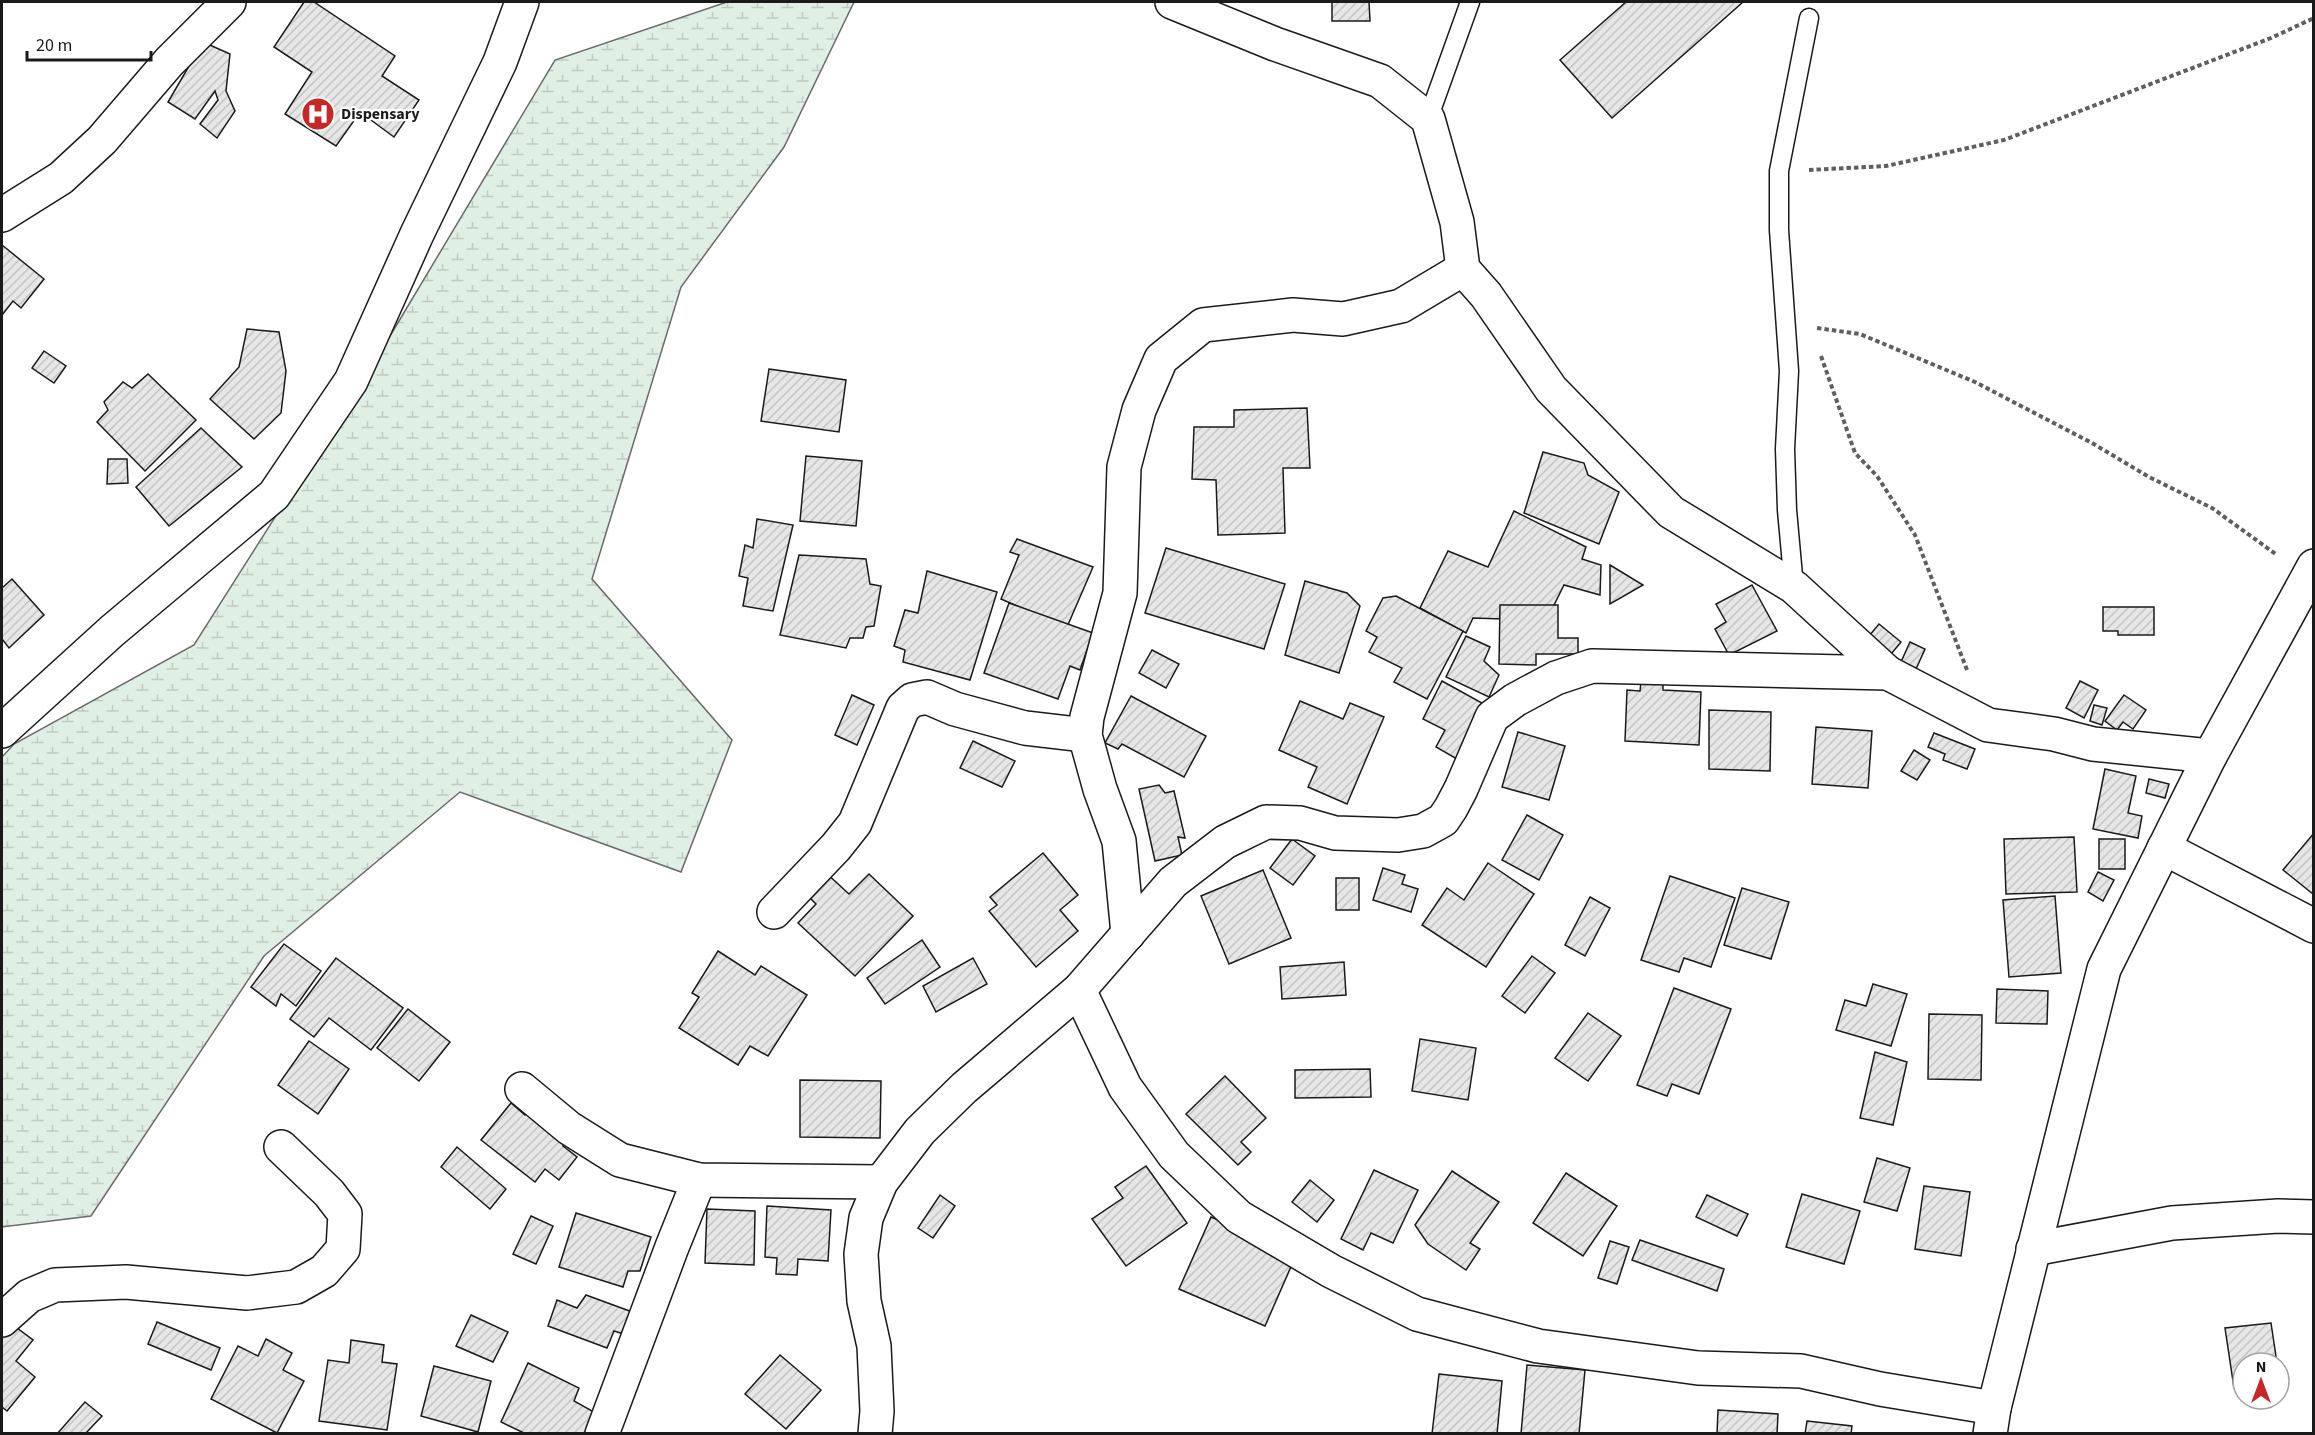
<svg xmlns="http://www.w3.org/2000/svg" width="2315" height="1435" viewBox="0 0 2315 1435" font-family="'Source Sans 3',sans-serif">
<defs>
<pattern id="wetland-marsh" width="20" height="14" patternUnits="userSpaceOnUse" patternTransform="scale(1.5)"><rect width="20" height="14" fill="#e0efe3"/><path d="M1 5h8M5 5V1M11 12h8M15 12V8" fill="none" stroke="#c0ccc2"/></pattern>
<pattern id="building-hatch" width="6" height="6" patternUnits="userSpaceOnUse" patternTransform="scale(1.5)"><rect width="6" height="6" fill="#e6e6e6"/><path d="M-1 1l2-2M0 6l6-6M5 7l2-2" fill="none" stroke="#c5c5c5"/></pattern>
</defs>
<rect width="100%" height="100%" fill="#fff"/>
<polygon fill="url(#wetland-marsh)" stroke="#6a6a6a" stroke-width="1.5" points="727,2 854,2 784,147 681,287 592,579 732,740 681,872 460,792 264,956 91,1216 2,1227 2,757 14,744 194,645 393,331 555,60"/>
<g fill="url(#building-hatch)" stroke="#1a1a1a" stroke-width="1.5">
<polygon points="304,2 314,2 395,56 382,76 419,100 394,137 360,112 336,146 285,114 312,72 274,47"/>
<polygon points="1332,2 1369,2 1370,21 1332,21"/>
<polygon points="1626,2 1743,2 1612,118 1560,60"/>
<polygon points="203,42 230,54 226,91 235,111 217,138 200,124 218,100 215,91 195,119 168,102"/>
<polygon points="2,245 44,279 21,308 13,301 2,315"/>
<polygon points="247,329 279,332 286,371 281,413 254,439 210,399 239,367"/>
<polygon points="44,351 66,366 54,383 32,368"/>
<polygon points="769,369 846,380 839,432 761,421"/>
<polygon points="148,374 196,420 145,471 97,422 108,410 104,402 123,382 132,388"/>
<polygon points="1307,408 1310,468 1283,468 1285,533 1218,535 1216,480 1192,479 1194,427 1234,427 1234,410"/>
<polygon points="201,428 242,467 169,526 136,487"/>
<polygon points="1543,452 1584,463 1588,475 1619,492 1599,544 1524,513"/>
<polygon points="806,456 862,461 856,526 800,521"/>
<polygon points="108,459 127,459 128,483 107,484"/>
<polygon points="1514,511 1586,547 1582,559 1601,565 1600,595 1564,585 1553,607 1537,607 1537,620 1473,618 1466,633 1420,608 1448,551 1488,567"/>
<polygon points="757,519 793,525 773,611 743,606 748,578 739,576 745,545 753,548"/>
<polygon points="1017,539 1093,567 1067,627 1001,599 1019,555 1010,552"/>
<polygon points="1166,548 1285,584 1264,649 1145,613"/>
<polygon points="799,555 866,559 870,584 881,586 874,626 866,627 863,638 850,638 846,648 780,635"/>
<polygon points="1610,565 1643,585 1610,604"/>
<polygon points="927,571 997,592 970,680 903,662 905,650 894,646 905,610 918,613"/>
<polygon points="12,579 44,615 9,648 2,639 2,588"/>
<polygon points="1305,581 1347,593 1360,606 1339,673 1285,655"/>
<polygon points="1752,585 1777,631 1729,655 1715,629 1726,622 1716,604"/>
<polygon points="1396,596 1463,631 1427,699 1394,682 1402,668 1369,652 1377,637 1366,631 1383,598"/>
<polygon points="1009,603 1093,633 1080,670 1070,666 1058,699 984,673"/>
<polygon points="1500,605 1558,605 1558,638 1578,638 1578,654 1536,654 1536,665 1499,664"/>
<polygon points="2103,607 2154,607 2154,635 2118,635 2118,631 2103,631"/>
<polygon points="1879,624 1901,642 1886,660 1864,642"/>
<polygon points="1466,636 1490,647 1484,661 1499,675 1489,697 1446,677"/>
<polygon points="1910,642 1925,649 1916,669 1901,662"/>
<polygon points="1152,650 1179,664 1166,688 1139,673"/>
<polygon points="1442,681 1491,708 1462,762 1436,747 1445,730 1423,719"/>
<polygon points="2080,681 2098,690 2084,718 2066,708"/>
<polygon points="1641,682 1663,683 1663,690 1701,692 1699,745 1625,741 1627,690 1640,691"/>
<polygon points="852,695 874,705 857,745 835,735"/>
<polygon points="2124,695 2146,710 2133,729 2123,722 2117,730 2105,721"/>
<polygon points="1131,696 1206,736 1184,777 1122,744 1118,749 1105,743"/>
<polygon points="1300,701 1343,719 1350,703 1384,717 1347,804 1308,787 1317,767 1279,750"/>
<polygon points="2094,705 2107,708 2102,725 2090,721"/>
<polygon points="1709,710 1771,712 1770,771 1709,769"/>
<polygon points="1816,727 1872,731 1868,788 1812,784"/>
<polygon points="1518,732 1565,746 1549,800 1502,787"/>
<polygon points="1934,733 1975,749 1967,769 1943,760 1945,754 1928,747"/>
<polygon points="973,741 1015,761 1002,787 960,768"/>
<polygon points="1914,750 1930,760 1917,780 1901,771"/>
<polygon points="2105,769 2136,776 2128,813 2142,816 2138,838 2093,829"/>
<polygon points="2149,779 2169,784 2165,798 2146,793"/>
<polygon points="1159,785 1165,793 1174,791 1185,838 1178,837 1182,855 1155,861 1139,789"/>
<polygon points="1527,815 1563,835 1539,880 1502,860"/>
<polygon points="2314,833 2314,894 2313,894 2283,870"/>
<polygon points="2074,837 2077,892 2006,894 2004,839"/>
<polygon points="1292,839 1315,856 1293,885 1270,868"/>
<rect x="2099" y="839" width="26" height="30"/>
<polygon points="1043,853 1078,895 1060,910 1078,931 1036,967 989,911 997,905 990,897"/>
<polygon points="1488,863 1534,894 1486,967 1422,925 1447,888 1464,900"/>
<polygon points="1383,868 1405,875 1402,884 1418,889 1411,912 1373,900"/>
<polygon points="1263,870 1291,938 1229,964 1201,896"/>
<polygon points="824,871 849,894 869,874 913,916 855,976 798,923 816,904 804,892"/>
<polygon points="2098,872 2114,880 2103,901 2088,892"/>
<polygon points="1670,876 1735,898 1711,967 1684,958 1679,972 1641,960"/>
<rect x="1336" y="878" width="23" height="32"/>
<polygon points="1742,888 1789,902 1771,959 1724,945"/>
<polygon points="2055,896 2061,973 2009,977 2003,900"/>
<polygon points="1590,897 1610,908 1585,956 1565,945"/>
<polygon points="922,940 940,967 885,1004 867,978"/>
<polygon points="284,944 321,971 296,1006 281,994 276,1006 251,987"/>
<polygon points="718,951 755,975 761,966 807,995 768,1056 750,1046 738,1065 679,1028 699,997 692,993"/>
<polygon points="1532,956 1555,973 1525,1013 1502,996"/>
<polygon points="336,958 403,1008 371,1050 329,1018 314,1037 290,1019"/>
<polygon points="973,958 987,984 936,1012 923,986"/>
<polygon points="1344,962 1346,995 1282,999 1280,967"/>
<polygon points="1873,984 1907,994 1891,1046 1836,1030 1845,1000 1866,1006"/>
<polygon points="1674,988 1731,1009 1699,1094 1672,1084 1667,1096 1637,1085"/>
<polygon points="1997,989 2048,991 2047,1024 1996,1023"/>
<polygon points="408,1009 450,1042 419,1081 377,1048"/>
<polygon points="1588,1013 1621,1036 1588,1081 1555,1058"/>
<polygon points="1929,1014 1982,1015 1981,1080 1928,1079"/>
<polygon points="1420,1039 1476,1048 1468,1100 1412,1091"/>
<polygon points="309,1041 349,1069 318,1114 278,1085"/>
<polygon points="1875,1052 1907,1062 1893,1125 1860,1118"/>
<polygon points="1370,1069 1371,1097 1295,1098 1295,1070"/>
<polygon points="1225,1076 1266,1118 1241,1142 1251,1152 1238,1165 1186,1114"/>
<polygon points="800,1080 881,1081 880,1138 800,1137"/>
<polygon points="511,1103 525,1115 531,1109 571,1138 563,1146 577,1157 559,1180 545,1169 535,1182 481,1140"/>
<polygon points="457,1147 506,1189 490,1209 441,1167"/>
<polygon points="1877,1158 1910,1168 1897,1211 1864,1202"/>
<polygon points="1146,1166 1187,1223 1126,1266 1092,1219 1123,1198 1115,1187"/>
<polygon points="1374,1170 1418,1190 1393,1243 1371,1233 1363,1250 1341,1239"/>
<polygon points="1452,1171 1499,1202 1470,1243 1480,1249 1466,1270 1428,1244 1415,1225"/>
<polygon points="1566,1173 1617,1206 1583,1256 1533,1223"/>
<polygon points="1310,1180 1334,1200 1317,1222 1292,1202"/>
<polygon points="1924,1186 1970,1192 1961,1256 1915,1249"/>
<polygon points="1802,1194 1860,1211 1844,1264 1786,1247"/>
<polygon points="940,1195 955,1206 933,1238 918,1228"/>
<polygon points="1707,1195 1748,1214 1737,1236 1696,1217"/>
<polygon points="767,1206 831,1210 828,1261 798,1259 797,1275 776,1274 777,1258 765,1257"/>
<polygon points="707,1209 755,1211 754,1265 705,1263"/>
<polygon points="576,1213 651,1237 640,1271 628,1271 623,1287 559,1267"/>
<polygon points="531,1216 553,1226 536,1264 513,1254"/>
<polygon points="1211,1217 1297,1253 1265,1326 1179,1289"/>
<polygon points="1640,1240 1724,1269 1717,1291 1632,1260"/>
<polygon points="1610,1241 1629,1247 1617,1284 1598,1278"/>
<polygon points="586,1295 635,1313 627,1335 614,1331 607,1348 548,1326 557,1300 577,1308"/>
<polygon points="471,1315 508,1332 493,1362 456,1346"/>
<polygon points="9,1322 33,1340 16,1361 35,1377 7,1411 2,1407 2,1331"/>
<polygon points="157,1322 220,1348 211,1370 148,1344"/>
<polygon points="2271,1323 2277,1363 2243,1363 2243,1386 2234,1388 2225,1328"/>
<polygon points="266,1339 292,1353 283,1370 304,1381 277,1433 211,1399 238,1346 258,1356"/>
<polygon points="351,1340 384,1345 382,1362 397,1364 387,1430 319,1421 328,1360 349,1363"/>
<polygon points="780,1355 821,1390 786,1429 745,1394"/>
<polygon points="528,1363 579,1388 574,1401 594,1412 585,1434 526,1434 501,1422"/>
<polygon points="1527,1365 1585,1370 1579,1434 1521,1434"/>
<polygon points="434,1366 491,1381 478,1432 421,1416"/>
<polygon points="1439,1374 1502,1381 1497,1434 1432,1434"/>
<polygon points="85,1402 102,1416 85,1434 57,1434"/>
<polygon points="1718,1410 1778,1414 1777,1434 1717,1434"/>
<polygon points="1807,1421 1852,1426 1851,1434 1805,1434"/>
</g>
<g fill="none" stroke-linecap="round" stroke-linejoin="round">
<defs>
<g id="service">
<polyline points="1428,119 1470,2"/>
<polyline points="1794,587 1787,510 1785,449 1789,371 1779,230 1779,171 1809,18"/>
</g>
<g id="minor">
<polyline points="1172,2 1275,44 1380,81 1428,119 1457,222 1463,269 1486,295 1551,389 1671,512 1794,587 1888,673 1988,725 2054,734 2093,744 2210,756"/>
<polyline points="2,215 61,178 102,140 169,62 229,2"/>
<polyline points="2,731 112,631 274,495 351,381 417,234 500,62 522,2"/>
<polyline points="2164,848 2314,926"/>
<polyline points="774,912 836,847 855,823 903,708 912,700 927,697 955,709 1025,728 1085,735"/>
<polyline points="1128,934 1119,841 1100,789 1085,735 1087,717 1120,593 1124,467 1139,410 1161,359 1203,325 1293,315 1343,319 1401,306 1463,269"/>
<polyline points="1079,990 1125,1087 1174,1155 1239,1217 1331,1271 1417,1314 1538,1346 1698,1368 1801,1371 1880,1389 1994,1408"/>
<polyline points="522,1089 569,1128 620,1160 699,1180 881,1182"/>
<polyline points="2033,1249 2172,1223 2278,1216 2314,1217"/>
<polyline points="2,1320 29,1296 55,1285 126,1282 247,1293 296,1287 324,1271 343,1249 345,1214 329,1193 281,1147"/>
<polyline points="602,1434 672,1247 699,1180"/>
<polyline points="875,1434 877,1411 874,1346 864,1301 861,1254 866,1218 881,1182 920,1131 964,1088 1079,990 1173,882 1225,842 1266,822 1300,823 1335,833 1398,835 1423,831 1443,820 1451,808 1461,789 1492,717 1515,700 1556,678 1592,666 1888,673"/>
</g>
<polyline id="tertiary" points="1990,1434 1994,1408 2104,969 2210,756 2314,566"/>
</defs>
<use href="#service" stroke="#1a1a1a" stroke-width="21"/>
<use href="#minor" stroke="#1a1a1a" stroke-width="36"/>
<use href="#tertiary" stroke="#1a1a1a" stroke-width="36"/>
<g stroke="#5f5f5f" stroke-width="4" stroke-dasharray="4.5 3" stroke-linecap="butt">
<polyline points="1809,170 1886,166 2004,140 2271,38 2314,18"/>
<polyline points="1817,328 1860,334 1975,382 2092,443 2149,477 2212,508 2277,555"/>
<polyline points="1821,356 1855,453 1877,476 1915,535 1967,670"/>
</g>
<use href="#service" stroke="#fff" stroke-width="18"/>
<use href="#minor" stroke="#fff" stroke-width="33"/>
<use href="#tertiary" stroke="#fff" stroke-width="33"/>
</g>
<defs>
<symbol id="hospital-disc" viewBox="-11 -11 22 22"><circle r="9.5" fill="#c62828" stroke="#fff"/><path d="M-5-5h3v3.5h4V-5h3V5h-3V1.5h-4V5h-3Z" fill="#fff"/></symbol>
</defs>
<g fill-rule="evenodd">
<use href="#hospital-disc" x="299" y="95" width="38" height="38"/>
</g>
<g text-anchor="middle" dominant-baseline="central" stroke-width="4.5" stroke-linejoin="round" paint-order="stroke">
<g font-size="16" font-weight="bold" fill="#1a1a1a" stroke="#fff" text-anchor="start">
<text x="341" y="114">Dispensary</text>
</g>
</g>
<rect width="2315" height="1435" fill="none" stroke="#1a1a1a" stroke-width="6"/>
<g transform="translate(2261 1381)"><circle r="28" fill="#ffffff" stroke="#a3a3a3" stroke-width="1.5"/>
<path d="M0-4.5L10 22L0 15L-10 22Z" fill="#c62828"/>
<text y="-9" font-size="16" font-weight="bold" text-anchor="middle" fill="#1a1a1a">N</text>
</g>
<path d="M27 51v9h124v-9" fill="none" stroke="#1a1a1a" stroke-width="3"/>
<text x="36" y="51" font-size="18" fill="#1a1a1a" stroke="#ffffff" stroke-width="4.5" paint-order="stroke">20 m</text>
</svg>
